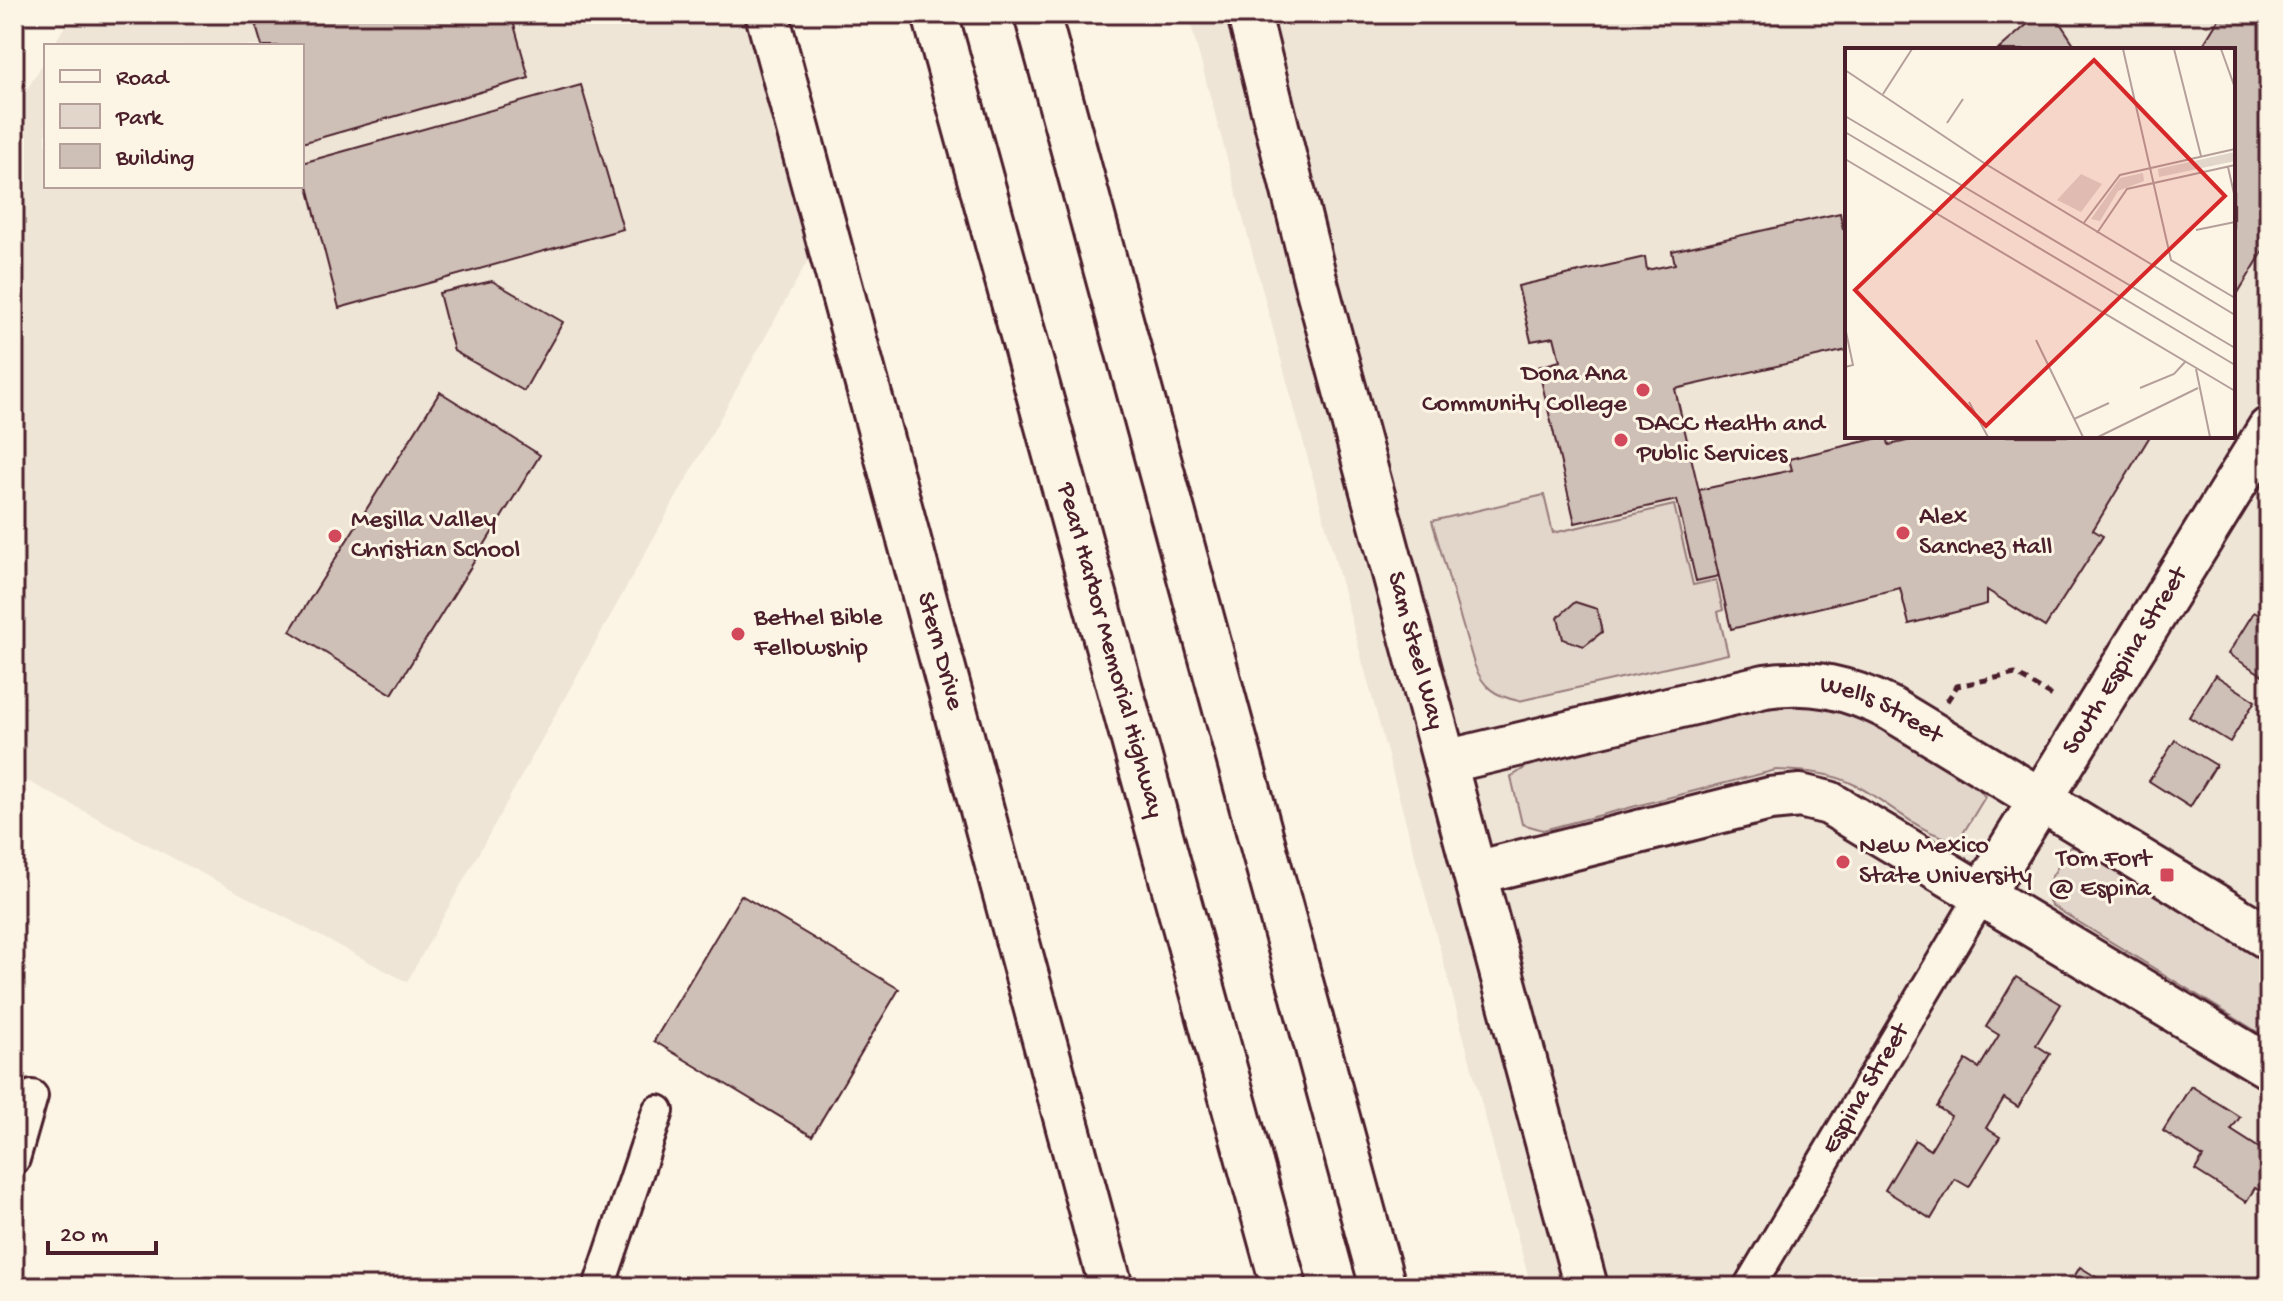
<svg xmlns="http://www.w3.org/2000/svg" width="2283" height="1301" viewBox="0 0 2283 1301" font-family="'Gochi Hand',sans-serif">
<rect width="100%" height="100%" fill="#fcf5e5"/>
<filter id="ink" filterUnits="userSpaceOnUse"><feTurbulence type="fractalNoise" baseFrequency=".0125" numOctaves="2"/><feDisplacementMap in="SourceGraphic" scale="16" xChannelSelector="R" yChannelSelector="G"/><feConvolveMatrix kernelMatrix="1 2 1 2 8 2 1 2 1" color-interpolation-filters="sRGB"/></filter>
<g filter="url(#ink)">
<g fill="#eee5d7" fill-rule="evenodd">
<polygon points="72,14 748,14 812,253 407,982 14,774 14,111 46,58 46,186 302,186 302,46 53,46"/>
<path d="M1188 14H2269V1287H1531ZM1847 50H2233V436H1847Z"/>
</g>
<g fill="#e2d5ca" stroke="#967a7a" stroke-width="2">
<path d="M1544 495 1553 533 1674 505 1693 585 1716 580 1723 610 1718 612 1728 654 1519 701C1495 696 1483 688 1474 664L1432 521Z"/>
<path d="M1791 705C1810 705 1828 707 1847 712 1876 720 1971 772 1985 797L1959 840C1921 837 1888 801 1855 785 1830 772 1803 771 1776 770L1543 830 1522 824 1511 777 1529 765 1741 713Z"/>
<polygon points="2070,847 2082,848 2269,963 2269,1039 2051,905 2044,889"/>
</g>
<g fill="#cfc0b7" stroke="#4a1f2b" stroke-width="2">
<polygon points="259,14 511,14 529,78 302,143 302,46 262,46 253,16"/>
<polygon points="2039,14 2054,14 2078,50 1998,50"/>
<polygon points="2222,14 2269,14 2269,242 2233,301 2233,50 2200,50"/>
<polygon points="581,85 623,229 339,308 302,163"/>
<polygon points="1840,213 1843,229 1847,228 1847,350 1675,389 1719,576 1696,581 1677,500 1575,523 1538,367 1560,361 1554,337 1531,341 1518,286 1645,257 1647,270 1675,264 1672,251"/>
<polygon points="492,281 563,322 524,391 454,351 439,293"/>
<polygon points="440,392 540,455 392,694 290,631"/>
<polygon points="1887,436 1889,445 1929,436 2150,436 2093,530 2103,536 2045,627 1987,590 1987,604 1909,624 1900,588 1731,629 1699,490 1792,470 1789,459"/>
<polygon points="1575,602 1597,609 1602,632 1584,646 1563,639 1558,617"/>
<polygon points="2254,612 2269,621 2269,679 2228,654"/>
<polygon points="2215,675 2255,701 2230,742 2189,717"/>
<polygon points="2175,740 2216,765 2190,807 2149,781"/>
<polygon points="741,895 899,989 812,1136 654,1041"/>
<polygon points="2016,977 2061,1004 2036,1045 2050,1054 2018,1107 2004,1098 1986,1128 2000,1137 1969,1187 1955,1179 1931,1219 1885,1190 1915,1140 1930,1150 1951,1116 1937,1107 1966,1060 1979,1068 1999,1035 1986,1027"/>
<polygon points="2191,1086 2240,1117 2231,1130 2264,1151 2269,1143 2269,1197 2255,1188 2246,1202 2195,1170 2203,1157 2163,1131"/>
<polygon points="2080,1267 2112,1287 2068,1287"/>
</g>
<g fill="none" stroke-linecap="round" stroke-linejoin="round">
<defs>
<g id="street">
<polyline points="14,1159 32,1096"/>
<polyline points="599,1287 658,1111"/>
<path id="s1" d="M1749 1287 1983 893"/>
</g>
<g id="secondary">
<path id="s2" d="M767 14 1111 1287"/>
<path id="s3" d="M1249 14 1316 283 1586 1287"/>
<path id="s4" d="M1445 762 1765 686C1812 679 1849 688 1891 709L2269 938"/>
<polyline points="1475,873 1770,799 1800,796 1829,803 2269,1067"/>
<path id="s5" d="M1983 893 2269 429"/>
</g>
<g id="highway">
<path id="s6" d="M935 14 1284 1287"/>
<polyline points="1037,14 1383,1287"/>
</g>
</defs>
<use href="#street" stroke="#4a1f2b" stroke-width="36"/>
<use href="#secondary" stroke="#4a1f2b" stroke-width="48"/>
<use href="#highway" stroke="#4a1f2b" stroke-width="50"/>
<polyline stroke="#4a1f2b" stroke-width="5" stroke-dasharray="8 6" stroke-linecap="butt" points="1947,701 1957,686 2015,674 2054,697"/>
<use href="#street" stroke="#fcf5e5" stroke-width="30"/>
<use href="#secondary" stroke="#fcf5e5" stroke-width="42"/>
<use href="#highway" stroke="#fcf5e5" stroke-width="44"/>
</g>
</g>
<g fill="#d1495b" stroke="#fcf5e5" stroke-width="3">
<circle cx="1643" cy="390" r="8"/>
<circle cx="1621" cy="440" r="8"/>
<circle cx="1903" cy="533" r="8"/>
<circle cx="335" cy="536" r="8"/>
<circle cx="738" cy="634" r="8"/>
<circle cx="1843" cy="862" r="8"/>
<rect x="2159" y="867" width="16" height="16" rx="4"/>
</g>
<g text-anchor="middle" dominant-baseline="central" stroke-width="6" stroke-linejoin="round" paint-order="stroke">
<g font-size="26" fill="#4a1f2b" stroke="#fcf5e5" text-anchor="start">
<text x="1627" y="375" text-anchor="end">Dona Ana<tspan x="1627" dy="30">Community College</tspan></text>
<text x="1637" y="425">DACC Health and<tspan x="1637" dy="30">Public Services</tspan></text>
<text x="1919" y="518">Alex<tspan x="1919" dy="30">Sanchez Hall</tspan></text>
<text x="351" y="521">Mesilla Valley<tspan x="351" dy="30">Christian School</tspan></text>
<text x="754" y="619">Bethel Bible<tspan x="754" dy="30">Fellowship</tspan></text>
<text x="1859" y="847">New Mexico<tspan x="1859" dy="30">State University</tspan></text>
<text x="2151" y="860" text-anchor="end">Tom Fort<tspan x="2151" dy="30">@ Espina</tspan></text>
</g>
<g font-size="26" fill="#4a1f2b" stroke="#fcf5e5">
<text stroke="none"><textPath href="#s2" startOffset="660">Stern Drive</textPath></text>
<text stroke="none"><textPath href="#s6" startOffset="660">Pearl Harbor Memorial Highway</textPath></text>
<text stroke="none"><textPath href="#s3" startOffset="658">Sam Steel Way</textPath></text>
<text stroke="none"><textPath href="#s5" startOffset="272">South Espina Street</textPath></text>
<text stroke="none"><textPath href="#s4" startOffset="450">Wells Street</textPath></text>
<text stroke="none"><textPath href="#s1" startOffset="230">Espina Street</textPath></text>
</g>
</g>
<g transform="translate(1845 48)">
<rect width="390" height="390" fill="#fcf5e5"/>
<path d="M390 104V113L314 129 313 121ZM298 125 299 133 273 143 255 173 246 171 275 130ZM236 126 257 136 236 164 212 152Z" fill="#e2d5ca"/>
<path fill="none" stroke="#b59f9b" stroke-width="2" d="M278 1 326 212 390 250M329 1 356 108M376 1 390 40M0 22 139 115 390 267M38 46 67 1M0 68 390 300M102 75 118 51M0 84 390 317M0 111 390 343M383 119 390 150M238 176 275 127 390 101M351 182 390 174M252 185 282 141 390 117M0 279 8 317 0 319M191 292 238 389M351 321 365 389M295 340 329 326 340 314M124 354 143 389M229 371 264 355M253 389 353 340"/>
<path fill="#d62828" fill-opacity="0.15" stroke="#d62828" stroke-width="4" d="M249 12 380 148 141 378 10 242Z"/>
<rect width="390" height="390" fill="none" stroke="#4a1f2b" stroke-width="4"/>
</g>
<rect width="2283" height="1301" fill="none" stroke="#fcf5e5" stroke-width="48"/>
<rect x="24" y="24" width="2235" height="1253" fill="none" stroke="#4a1f2b" stroke-width="3" filter="url(#ink)"/>
<rect x="44" y="44" width="260" height="144" fill="#fcf5e5" stroke="#b59f9b" stroke-width="2"/>
<rect x="60" y="70" width="40" height="12" fill="#fcf5e5" stroke="#b59f9b" stroke-width="2"/>
<text x="116" y="84" font-size="24" fill="#4a1f2b">Road</text>
<rect x="60" y="104" width="40" height="24" fill="#e2d5ca" stroke="#b59f9b" stroke-width="2"/>
<text x="116" y="124" font-size="24" fill="#4a1f2b">Park</text>
<rect x="60" y="144" width="40" height="24" fill="#cfc0b7" stroke="#b59f9b" stroke-width="2"/>
<text x="116" y="164" font-size="24" fill="#4a1f2b">Building</text>
<path d="M48 1241v12h108v-12" fill="none" stroke="#4a1f2b" stroke-width="4"/>
<text x="60" y="1241" font-size="24" fill="#4a1f2b" stroke="#fcf5e5" stroke-width="6" paint-order="stroke">20 m</text>
</svg>
